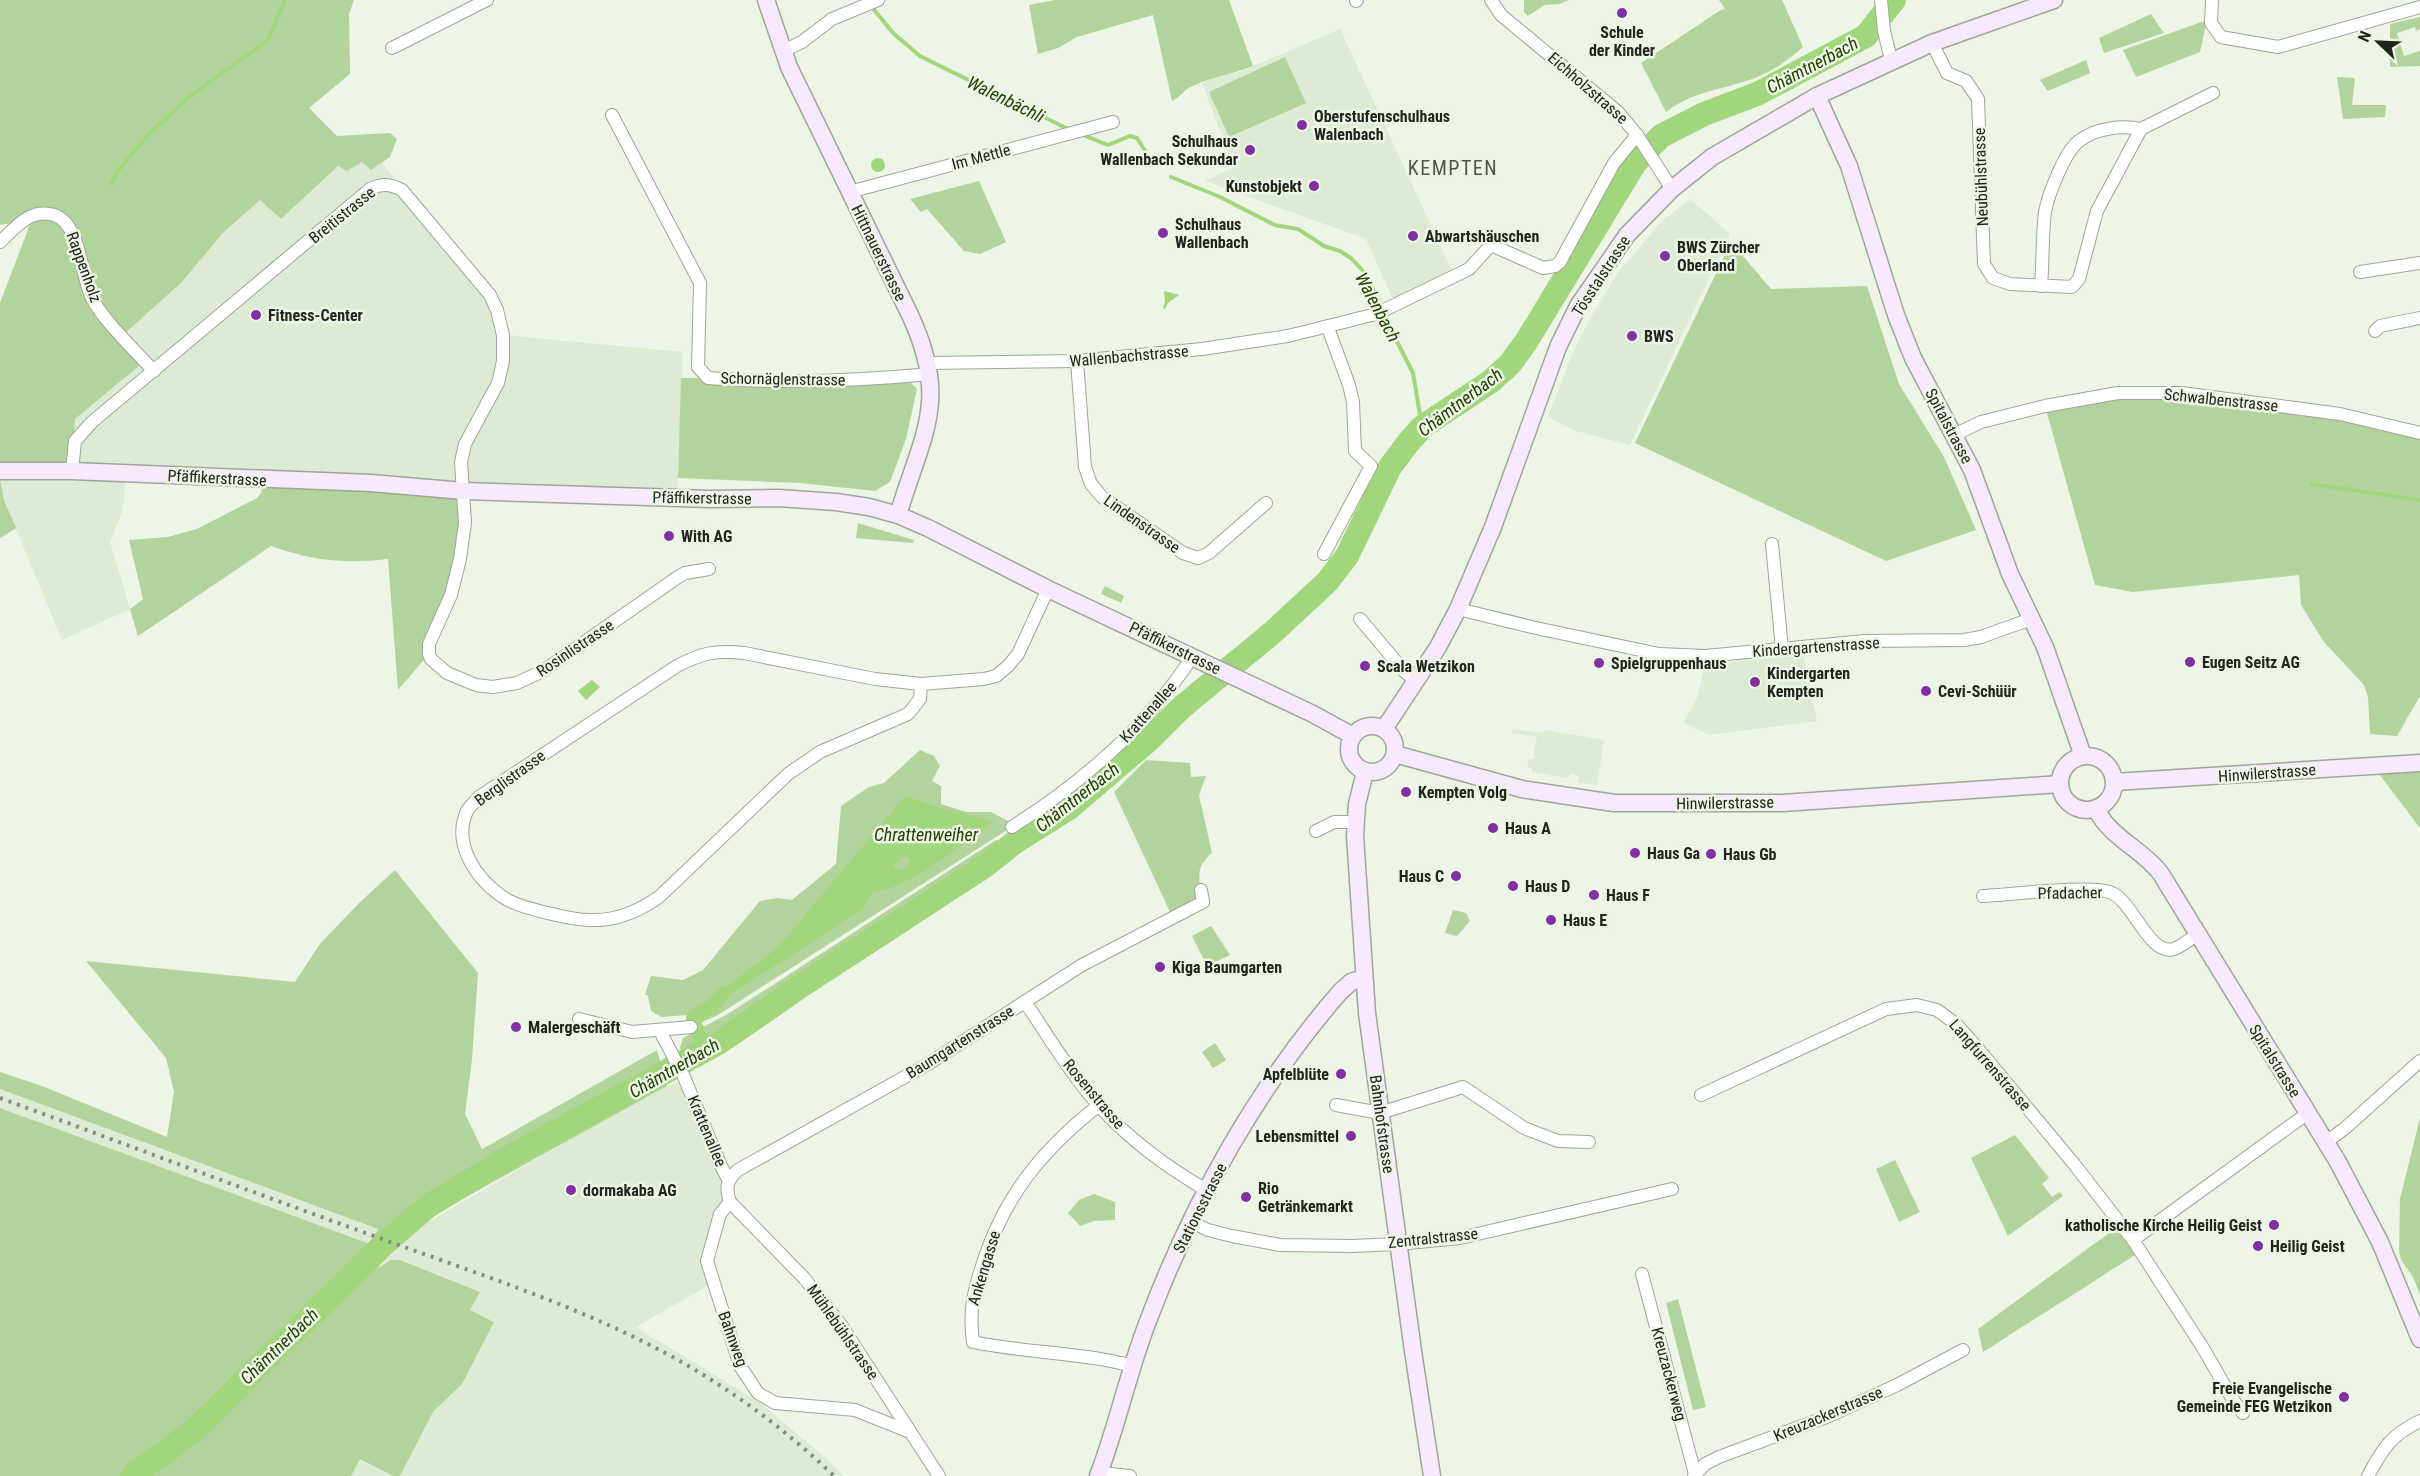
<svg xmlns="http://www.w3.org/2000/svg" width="2420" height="1476" viewBox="0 0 2420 1476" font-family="'Roboto Condensed',sans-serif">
<rect width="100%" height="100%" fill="#ecf5e6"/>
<g fill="#ddead4">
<polygon points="1340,29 1454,275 1395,304 1366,239 1205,181 1234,167 1202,83 1224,74 1237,73"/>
<polygon points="362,162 371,170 382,163 490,295 503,335 683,352 677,498 126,474 123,509 110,542 130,609 62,640 4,500 0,479 71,471 75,419 145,361 123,335 181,283 223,233 260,200 281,219 338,165"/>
<polygon points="1690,199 1730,234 1630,445 1576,431 1548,417 1572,354 1591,317 1617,274 1661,222"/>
<polygon points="1803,654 1817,721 1709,735 1684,722 1697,698 1705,665"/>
<polygon points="1513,729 1543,733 1544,730 1604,740 1597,785 1577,782 1579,778 1575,774 1570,774 1568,778 1532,772 1532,768 1527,767 1529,759 1533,759 1537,737 1512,733"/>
<polygon points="686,1081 720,1164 730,1202 707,1261 714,1282 636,1327 759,1402 827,1459 843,1476 400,1476 433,1412 462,1384 470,1310 480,1292 400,1260 386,1262 378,1267 379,1258 384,1250 399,1234 418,1228 602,1121 667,1086"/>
<polygon points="0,1089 169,1152 378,1229 371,1244 102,1146 0,1108"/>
<polygon points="360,1459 393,1476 351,1476"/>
</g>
<g fill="#b3d39d">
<polygon points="0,0 354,0 349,14 350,74 309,108 337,136 390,133 397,139 390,157 371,170 362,162 347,171 338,166 281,219 260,200 223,233 181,283 123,335 145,361 75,419 72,471 0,471 0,303 29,227 22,221 0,225"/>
<path d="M1055 0H1229L1253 66C1231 75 1208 77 1187 89 1182 93 1178 98 1172 101L1153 15 1077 37 1058 48 1038 54 1029 5Z"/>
<polygon points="1524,0 1569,0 1559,4 1545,5 1528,16 1524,12"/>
<path d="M1719 0H1782L1803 47C1785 63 1767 75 1743 82 1715 91 1690 93 1666 112L1641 63 1719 11 1725 9Z"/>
<polygon points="2151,14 2164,33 2104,53 2099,38"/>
<polygon points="2420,17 2420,29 2416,31 2415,27 2397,33 2404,56 2420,51 2420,66 2390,67 2390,24"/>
<polygon points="2207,20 2200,52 2136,77 2123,50"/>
<polygon points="1285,57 1306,103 1229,137 1209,92"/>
<polygon points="2086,60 2090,73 2048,91 2040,80"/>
<polygon points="2337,77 2355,78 2352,105 2386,105 2385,117 2343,119"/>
<polygon points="979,181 1006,242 980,254 964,251 927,209 921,212 910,199"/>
<polygon points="1731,242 1771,289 1867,286 1899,384 1944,457 1976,530 1886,561 1635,443"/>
<polygon points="905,376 917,389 906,439 890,482 875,491 800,483 678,478 681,378"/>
<polygon points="2182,393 2420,433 2420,696 2397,736 2370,734 2368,697 2364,685 2324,642 2301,605 2299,575 2133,592 2095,585 2045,406"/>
<polygon points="0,479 4,500 16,528 0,538"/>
<path d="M264 480 464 491 465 523 429 654 398 690 388 559C343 564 314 561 271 546L138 636 130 609 143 599 129 540 168 537 197 529 257 498 261 493Z"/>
<polygon points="858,523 914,540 913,543 856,538"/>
<polygon points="1105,586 1124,596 1121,603 1101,594"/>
<polygon points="920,750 934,756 940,766 932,781 941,786 941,804 966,812 991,812 1010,822 1007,830 718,1015 691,1027 688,1015 661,1017 651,1011 648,996 645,994 651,976 683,980 703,970 760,901 777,898 792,900 836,864 841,806 869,787 884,783"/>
<path d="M1146 760 1190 763 1191 777 1206 776 1199 795 1212 853C1193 869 1200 880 1203 902L1173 918 1114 792Z"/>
<polygon points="2420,763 2420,828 2373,766"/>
<path d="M996 840 1015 842C958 888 895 925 833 965 785 997 739 1032 688 1059L680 1048 683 1038 731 1012Z"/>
<path d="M395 870 478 973 472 1059 465 1114 482 1149 657 1050 667 1086 399 1234C389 1244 379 1253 379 1267L391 1260H400L480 1292 470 1310 494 1322 462 1384 433 1412 400 1476H393L360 1459 351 1476H0V1108L370 1244 378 1229 0 1089V1072L42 1086 167 1137 174 1092 166 1058 86 961 295 982 320 944 359 903Z"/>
<polygon points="1453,910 1466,913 1470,921 1457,936 1445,933"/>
<polygon points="1211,926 1230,955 1207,966 1192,936"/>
<polygon points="1215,1043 1226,1060 1213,1068 1202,1052"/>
<polygon points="2420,1118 2420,1295 2413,1277 2401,1260 2399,1252 2400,1199"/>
<polygon points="2015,1135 2049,1178 2042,1184 2052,1197 2060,1192 2063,1196 2008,1236 1971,1158"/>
<polygon points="1895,1160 1920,1212 1899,1222 1876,1169"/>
<polygon points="1094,1194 1115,1202 1115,1220 1094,1221 1080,1226 1068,1213 1079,1200"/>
<polygon points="2116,1228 2135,1255 1983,1352 1978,1329"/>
<polygon points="1678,1299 1706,1407 1693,1410 1666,1303"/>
</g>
<g fill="#a2d67d" fill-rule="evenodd">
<circle cx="878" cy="165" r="7"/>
<polygon points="1164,291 1179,295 1168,303 1165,309 1163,308 1165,302"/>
<polygon points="592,680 600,687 586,700 578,691"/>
<path d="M905 796 936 807 994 821C961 845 913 887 873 892L862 910 725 998 721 991 778 947ZM901 857 909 858V864L906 869 896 870 893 865Z"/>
</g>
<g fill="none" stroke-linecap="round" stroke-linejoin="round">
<g stroke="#a2d67d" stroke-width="4">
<polyline points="871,6 893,33 920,56 1070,130"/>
<polyline points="1083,135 1108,145 1130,136 1137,138 1154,165"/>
<polyline points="1171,177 1218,196 1275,225 1298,229 1324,246 1340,251 1351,258 1364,272 1379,301 1388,324 1413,373 1422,427"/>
<polyline points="111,183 120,168 149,134 190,96 268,40 285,0"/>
<polyline points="2312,484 2420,500"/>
</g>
<g stroke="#a2d67d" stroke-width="14">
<polyline points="695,1022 693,1018 712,1006 723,994"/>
<polyline points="698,1030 706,1050"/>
</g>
<polyline stroke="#a2d67d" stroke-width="24" points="132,1476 192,1432 384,1244 428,1206 513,1155 720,1042 804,984 985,866 1015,842 1069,808 1151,738 1182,707 1272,633 1327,582 1347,556 1390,467 1408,443 1422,427 1490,382 1509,365 1526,342 1635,163 1661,136 1704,114 1757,94 1866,36 1894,0"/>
<defs>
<g id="street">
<polyline points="1491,0 1501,15 1618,112 1637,135 1672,189"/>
<polyline points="1881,0 1884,31 1891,60"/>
<polyline points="2212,0 2211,23 2221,37 2278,47 2420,7"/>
<polyline points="1356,1 1357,0"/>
<polyline points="1932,43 1947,73 1966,81 1978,99 1984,264 1993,278 2010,284 2072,287 2079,279 2097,211 2141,129 2213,93"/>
<polyline points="392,48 487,0"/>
<polyline points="783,51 802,42 832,19 878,0"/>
<path d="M612 115 700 283 698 367 708 378C783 384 856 381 930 374"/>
<polyline points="849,192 1113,122"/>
<path d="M0 242C16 227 30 208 54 215 80 223 81 274 91 296 100 317 137 353 154 371"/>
<polyline points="2360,272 2420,263"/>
<path d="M2041 286C2043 262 2042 236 2045 212 2048 195 2065 151 2079 141 2096 128 2121 125 2141 129"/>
<polyline points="2375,331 2380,326 2420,318"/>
<polyline points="1077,361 1085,467 1091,484 1102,497 1183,553 1198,558 1209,553 1266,503"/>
<polyline points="928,363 1077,361 1202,349 1288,336 1376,314 1469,269 1491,245 1543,268 1555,266 1560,262 1614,163 1637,135"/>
<polyline points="1954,435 1981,422 2045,406 2118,393 2182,393 2340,414 2420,433"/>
<path d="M72 471 75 441 92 422 370 189C383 183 390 184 402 190L490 295 497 310 503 335V361L498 383 465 444 461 462 465 523 460 559 451 595 429 644V654L431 659 447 673 476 685 493 687 517 683 543 671 678 577 685 573 709 569"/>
<polyline points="1772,544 1782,649"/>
<polyline points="1324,554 1371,466 1355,451 1353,402 1349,385 1328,328"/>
<polyline points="1458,609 1536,628 1659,654 1705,656 1865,641 1964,640 1981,637 2031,619"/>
<polyline points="1360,619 1404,671 1415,680"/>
<path d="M921 684 920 699 908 714 820 752 788 774 659 897C639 911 619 920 595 920 576 921 518 908 503 897 476 879 452 844 467 811 469 807 475 802 479 797L677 666C702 653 715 650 744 653L875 679 921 684 984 679 996 676 1008 666 1018 654 1048 589"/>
<path d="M1012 827C1083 782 1146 728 1192 657"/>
<polyline points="1316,831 1334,822 1355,822"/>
<path d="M1983 896C2009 895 2093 884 2112 893 2134 903 2149 956 2174 949 2182 946 2190 939 2198 934"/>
<path d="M1025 1002C1049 1037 1071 1075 1100 1107 1131 1141 1168 1168 1208 1191"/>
<polyline points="579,1019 632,1032 691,1027"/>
<polyline points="660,1031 684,1077 720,1164 728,1179"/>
<polyline points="1701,1095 1886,1009 1917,1005 1937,1010 1956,1024 1975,1045 2074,1164 2133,1240 2203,1348 2233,1400 2243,1413"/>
<path d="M1099 1105C1042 1150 1004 1196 982 1266 973 1293 969 1313 973 1342 1025 1353 1081 1352 1133 1366"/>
<polyline points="1336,1105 1380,1113 1463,1087 1524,1128 1558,1141 1589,1142"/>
<polyline points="2326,1142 2344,1129 2420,1061"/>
<polyline points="730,1202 720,1214 707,1261 740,1366 758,1393 775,1403 855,1410 910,1432"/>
<polyline points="1192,1222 1208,1230 1232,1236 1280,1245 1352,1246 1398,1244 1460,1238 1672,1189"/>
<polyline points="2133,1240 2308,1113"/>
<polyline points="1642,1274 1695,1474"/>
<polyline points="1099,1473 1130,1476"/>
<path d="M939 1476 841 1325 804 1278 730 1202C725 1187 727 1180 738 1170L928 1064 1082 965 1203 902 1201 890"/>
<polyline points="1694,1476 1705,1464 1719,1457 1829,1416 1897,1385 1963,1350"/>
<path d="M2368 1476C2383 1448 2391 1435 2420 1421"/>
</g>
<g id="secondary">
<path d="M766 0 789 67 910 315C950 401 923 432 898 515"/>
<polyline points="1817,96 1849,166 1896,315 1913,358 1972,470 2010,574 2045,647 2083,756"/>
<polyline points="0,471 72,471 371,483 464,491 710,499 778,498 836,502 869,507 898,515 928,528 1048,589 1313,714 1353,736"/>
<circle cx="1372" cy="749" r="23"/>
<polyline points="1384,729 1438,647 1458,609 1493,527 1558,347 1578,306 1627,235 1672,189 1712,157 1817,96 1932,43 2054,0"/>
<polyline points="1395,754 1522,789 1614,803 1783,803 2060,784"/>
<circle cx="2087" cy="783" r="27"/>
<polyline points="1365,772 1357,804 1355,836 1367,1013 1413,1351 1432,1476"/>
<polyline points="2114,782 2420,763"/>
<path d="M2096 808C2109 838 2142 848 2161 874L2338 1162 2380 1242 2420 1339"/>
<path d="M1098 1476C1118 1424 1129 1368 1150 1316 1194 1200 1259 1085 1340 992L1351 982 1364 978"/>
</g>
</defs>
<use href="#street" stroke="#9ea698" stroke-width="14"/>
<use href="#secondary" stroke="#9ea698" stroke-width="19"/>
<use href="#street" stroke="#fff" stroke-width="12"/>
<use href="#secondary" stroke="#f8e9fe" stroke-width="16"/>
<path stroke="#858b81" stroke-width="4" stroke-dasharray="3 6" stroke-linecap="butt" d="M0 1098C125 1144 249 1191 374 1236 466 1270 562 1300 650 1345 717 1379 780 1424 834 1476"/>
</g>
<g fill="#8030a1" stroke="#ecf5e6" stroke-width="2">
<circle cx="1622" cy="13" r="6"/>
<circle cx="1302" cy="125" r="6"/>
<circle cx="1250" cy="150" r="6"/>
<circle cx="1314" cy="186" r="6"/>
<circle cx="1163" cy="233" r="6"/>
<circle cx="1413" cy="236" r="6"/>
<circle cx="1665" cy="256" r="6"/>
<circle cx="256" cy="315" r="6"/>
<circle cx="1632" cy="336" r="6"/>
<circle cx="669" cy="536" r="6"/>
<circle cx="2190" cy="662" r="6"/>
<circle cx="1599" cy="663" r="6"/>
<circle cx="1365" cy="666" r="6"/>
<circle cx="1755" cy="682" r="6"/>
<circle cx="1926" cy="691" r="6"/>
<circle cx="1406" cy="792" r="6"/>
<circle cx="1493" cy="828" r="6"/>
<circle cx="1635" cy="853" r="6"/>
<circle cx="1711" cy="854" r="6"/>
<circle cx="1456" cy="876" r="6"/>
<circle cx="1513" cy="886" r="6"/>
<circle cx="1594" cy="895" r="6"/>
<circle cx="1551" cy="920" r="6"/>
<circle cx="1160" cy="967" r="6"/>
<circle cx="516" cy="1027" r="6"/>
<circle cx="1341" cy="1074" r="6"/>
<circle cx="1351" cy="1136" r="6"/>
<circle cx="571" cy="1190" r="6"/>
<circle cx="1246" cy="1197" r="6"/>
<circle cx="2274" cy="1225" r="6"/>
<circle cx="2258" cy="1246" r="6"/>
<circle cx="2344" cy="1397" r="6"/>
</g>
<g text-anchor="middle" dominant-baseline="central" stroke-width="5" stroke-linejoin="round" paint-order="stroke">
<g font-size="16" font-weight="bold" fill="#21241f" stroke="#ecf5e6" text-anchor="start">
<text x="1622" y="32" text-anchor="middle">Schule<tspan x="1622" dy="18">der Kinder</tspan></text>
<text x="1314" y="116">Oberstufenschulhaus<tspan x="1314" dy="18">Walenbach</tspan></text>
<text x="1238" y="141" text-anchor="end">Schulhaus<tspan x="1238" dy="18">Wallenbach Sekundar</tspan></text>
<text x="1302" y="186" text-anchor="end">Kunstobjekt</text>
<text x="1175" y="224">Schulhaus<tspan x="1175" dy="18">Wallenbach</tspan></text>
<text x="1425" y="236">Abwartshäuschen</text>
<text x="1677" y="247">BWS Zürcher<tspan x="1677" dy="18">Oberland</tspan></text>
<text x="268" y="315">Fitness-Center</text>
<text x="1644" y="336">BWS</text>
<text x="681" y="536">With AG</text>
<text x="2202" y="662">Eugen Seitz AG</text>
<text x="1611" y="663">Spielgruppenhaus</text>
<text x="1377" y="666">Scala Wetzikon</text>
<text x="1767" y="673">Kindergarten<tspan x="1767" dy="18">Kempten</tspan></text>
<text x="1938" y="691">Cevi-Schüür</text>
<text x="1418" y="792">Kempten Volg</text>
<text x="1505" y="828">Haus A</text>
<text x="1647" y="853">Haus Ga</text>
<text x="1723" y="854">Haus Gb</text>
<text x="1444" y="876" text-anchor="end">Haus C</text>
<text x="1525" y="886">Haus D</text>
<text x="1606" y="895">Haus F</text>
<text x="1563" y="920">Haus E</text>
<text x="1172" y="967">Kiga Baumgarten</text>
<text x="528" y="1027">Malergeschäft</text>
<text x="1329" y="1074" text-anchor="end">Apfelblüte</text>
<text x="1339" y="1136" text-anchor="end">Lebensmittel</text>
<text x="1258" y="1188">Rio<tspan x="1258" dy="18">Getränkemarkt</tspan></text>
<text x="583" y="1190">dormakaba AG</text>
<text x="2262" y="1225" text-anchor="end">katholische Kirche Heilig Geist</text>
<text x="2270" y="1246">Heilig Geist</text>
<text x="2332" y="1388" text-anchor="end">Freie Evangelische<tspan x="2332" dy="18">Gemeinde FEG Wetzikon</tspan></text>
</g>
<g font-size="16" fill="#21241f" stroke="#ecf5e6">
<text transform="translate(1588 88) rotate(41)">Eichholzstrasse</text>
<text transform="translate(981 157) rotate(-15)">Im Mettle</text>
<text transform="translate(1981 177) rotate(-92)">Neubühlstrasse</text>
<text transform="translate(342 215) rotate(-39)">Breitistrasse</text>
<text transform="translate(879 253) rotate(64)">Hittnauerstrasse</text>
<text transform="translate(84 267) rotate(70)">Rappenholz</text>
<text transform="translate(1601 276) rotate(-57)">Tösstalstrasse</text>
<text transform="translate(1129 356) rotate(-5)">Wallenbachstrasse</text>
<text transform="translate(783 379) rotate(1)">Schornäglenstrasse</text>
<text transform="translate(2221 400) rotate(6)">Schwalbenstrasse</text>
<text transform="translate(1949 426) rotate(62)">Spitalstrasse</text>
<text transform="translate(217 478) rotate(3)">Pfäffikerstrasse</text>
<text transform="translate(702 498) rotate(1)">Pfäffikerstrasse</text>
<text transform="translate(1142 524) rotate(35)">Lindenstrasse</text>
<text transform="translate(1816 647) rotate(-4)">Kindergartenstrasse</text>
<text transform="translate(575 648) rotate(-34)">Rosinlistrasse</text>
<text transform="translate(1175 648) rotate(26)">Pfäffikerstrasse</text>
<text transform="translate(1148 712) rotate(-48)">Krattenallee</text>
<text transform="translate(2267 773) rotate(-4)">Hinwilerstrasse</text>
<text transform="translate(510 778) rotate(-36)">Berglistrasse</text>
<text transform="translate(1725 803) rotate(-1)">Hinwilerstrasse</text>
<text transform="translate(2070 893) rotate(-1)">Pfadacher</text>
<text transform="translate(960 1042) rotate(-32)">Baumgartenstrasse</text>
<text transform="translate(2275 1061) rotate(58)">Spitalstrasse</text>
<text transform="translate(1990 1065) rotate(49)">Langfurrenstrasse</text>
<text transform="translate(1094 1094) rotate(50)">Rosenstrasse</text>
<text transform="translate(1382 1124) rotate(82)">Bahnhofstrasse</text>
<text transform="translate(707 1131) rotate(67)">Krattenallee</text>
<text transform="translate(1200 1208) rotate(-63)">Stationsstrasse</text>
<text transform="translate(1433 1238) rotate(-6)">Zentralstrasse</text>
<text transform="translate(984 1268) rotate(-73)">Ankengasse</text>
<text transform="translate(843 1332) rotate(55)">Mühlebühlstrasse</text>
<text transform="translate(733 1339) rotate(70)">Bahnweg</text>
<text transform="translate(1669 1374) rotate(75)">Kreuzackerweg</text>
<text transform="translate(1828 1414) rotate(-23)">Kreuzackerstrasse</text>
</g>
<g font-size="18" font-style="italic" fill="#224100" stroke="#ecf5e6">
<text transform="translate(1812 65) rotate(-28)">Chämtnerbach</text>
<text transform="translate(1006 99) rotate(26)">Walenbächli</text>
<text transform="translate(1378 307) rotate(62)">Walenbach</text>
<text transform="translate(1460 402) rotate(-37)">Chämtnerbach</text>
<text transform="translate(1077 797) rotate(-38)">Chämtnerbach</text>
<text x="926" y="834">Chrattenweiher</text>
<text transform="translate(674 1068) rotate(-30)">Chämtnerbach</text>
<text transform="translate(279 1346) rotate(-44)">Chämtnerbach</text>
</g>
<g font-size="20" letter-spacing="1.5" fill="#4e564a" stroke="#ecf5e6">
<text x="1453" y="168">KEMPTEN</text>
</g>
</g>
<g transform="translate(2378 42) rotate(293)" stroke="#ecf5e6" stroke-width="4.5" paint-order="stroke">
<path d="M0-4.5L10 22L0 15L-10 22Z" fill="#21241f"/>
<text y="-9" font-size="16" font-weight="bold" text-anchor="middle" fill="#21241f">N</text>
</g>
</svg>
